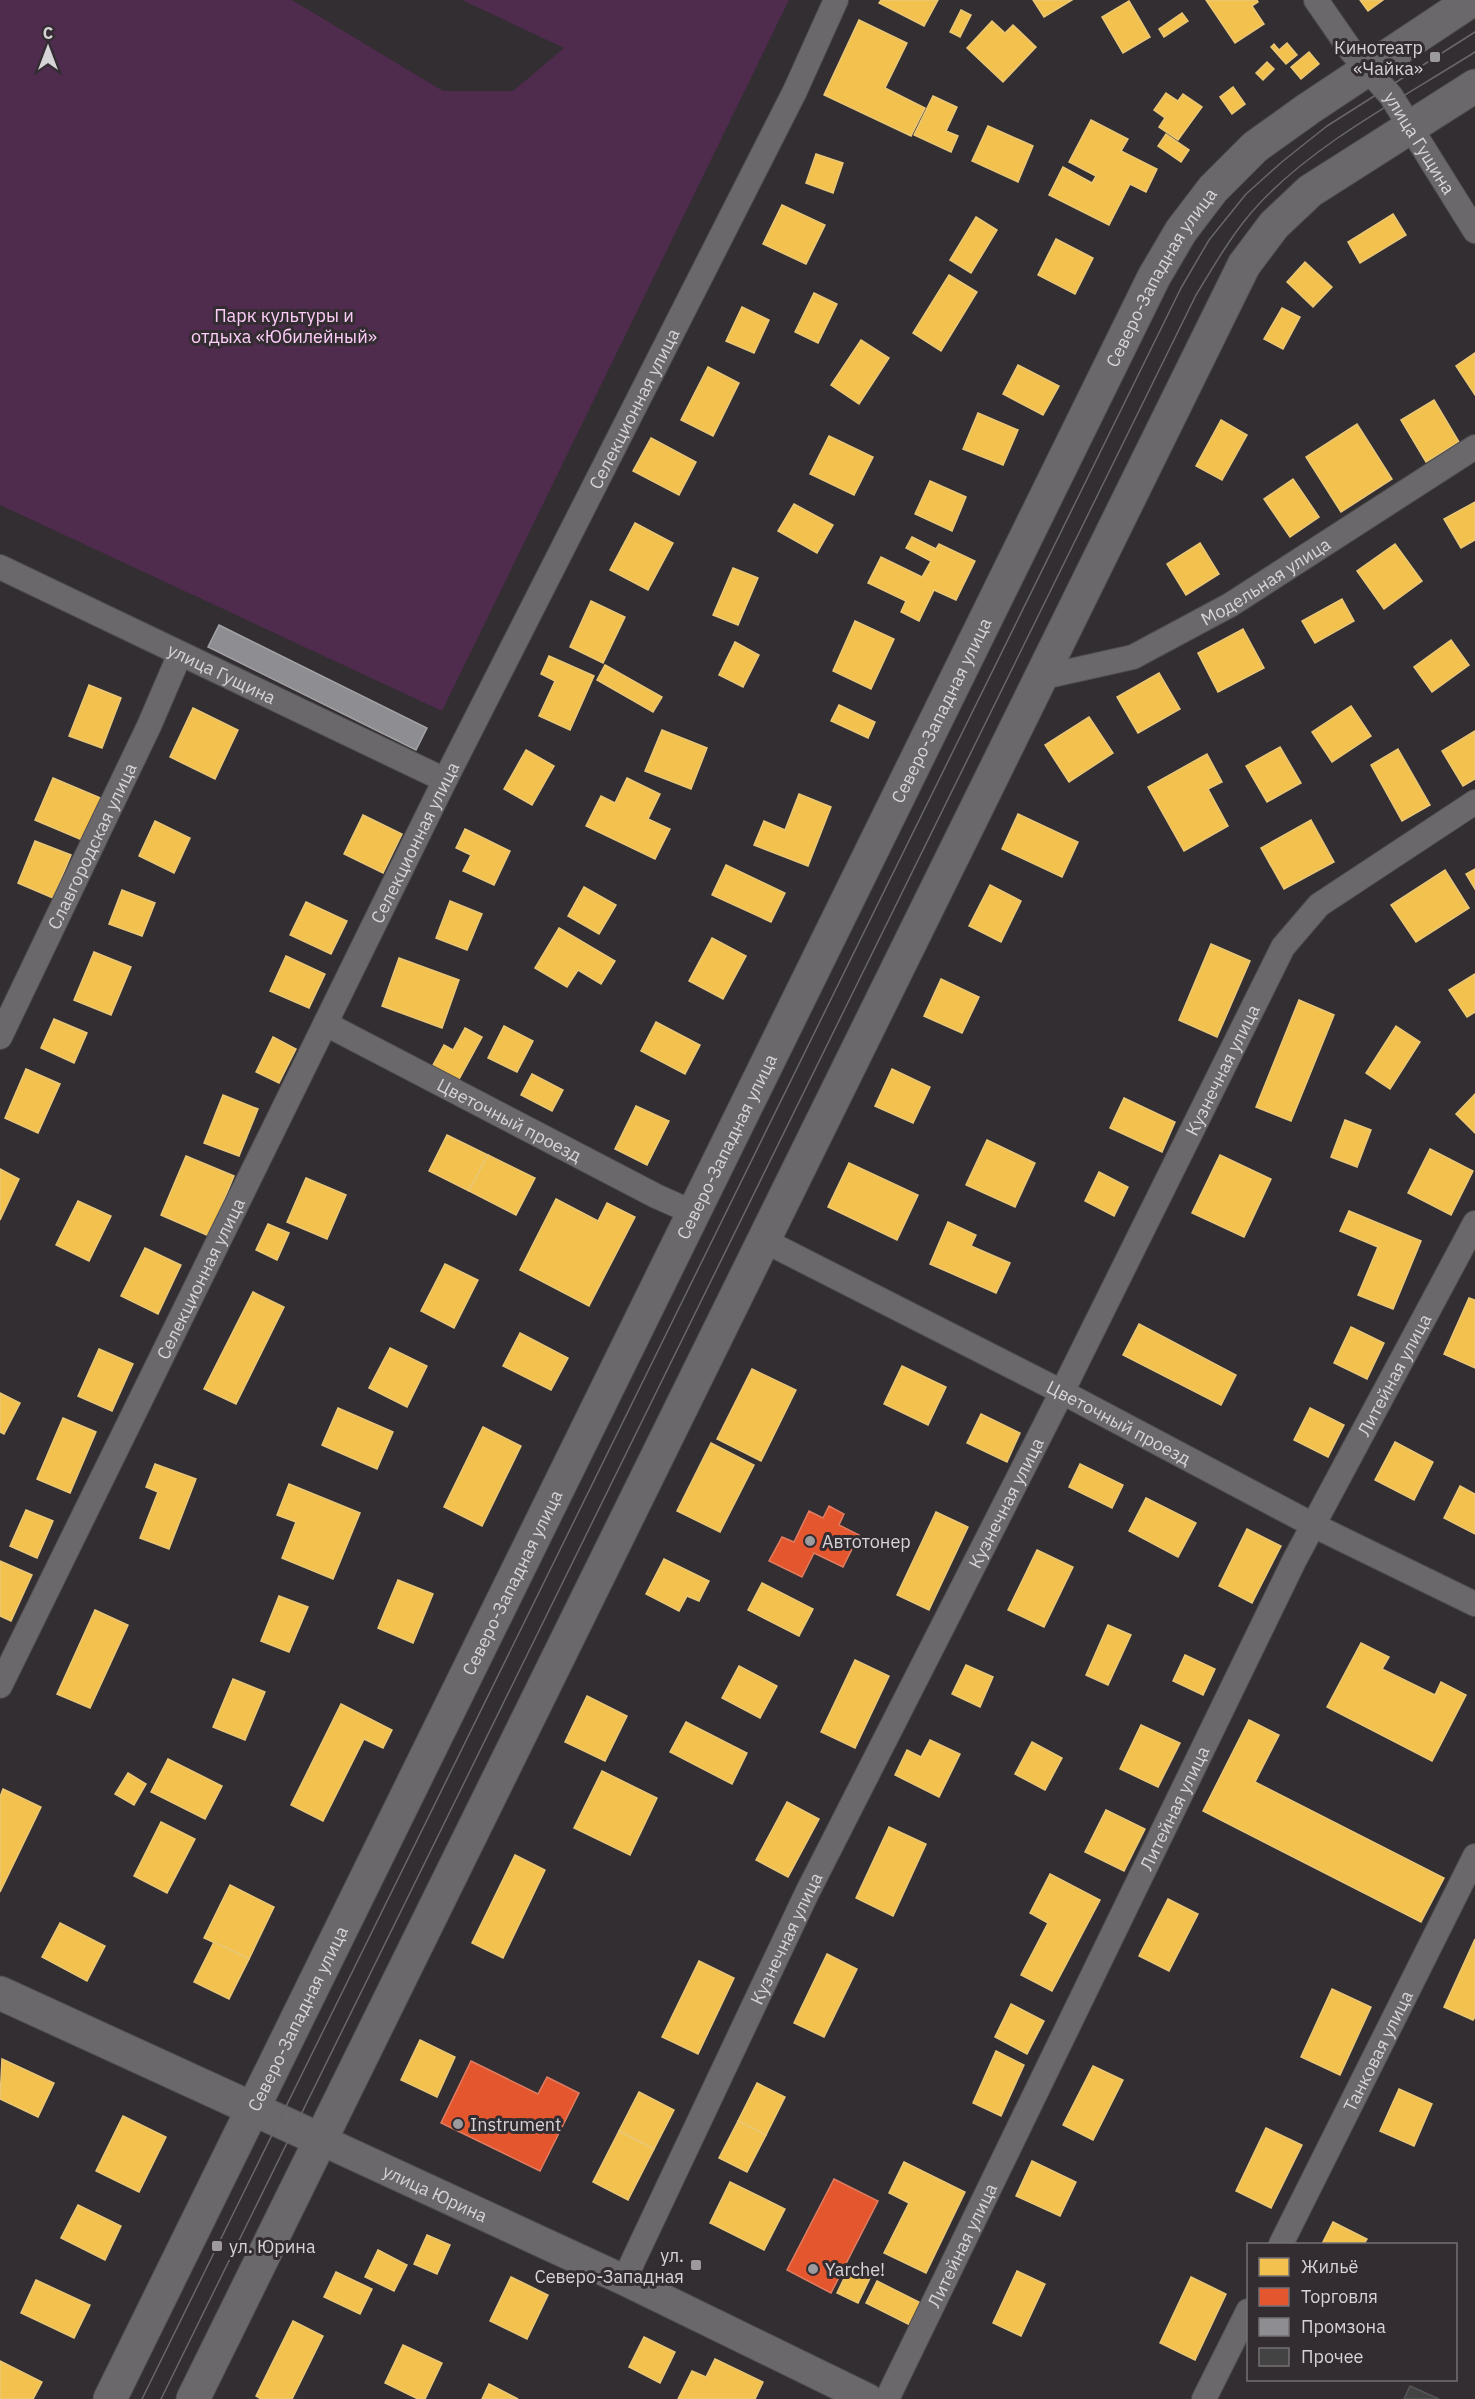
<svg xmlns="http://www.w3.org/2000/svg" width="1475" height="2399" viewBox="0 0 1475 2399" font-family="'IBM Plex Sans',sans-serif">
<rect width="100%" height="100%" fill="#322e31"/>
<polygon fill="#4f2b4d" points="0,0 292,0 443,91 513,91 564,48 462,0 789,0 442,711 0,505"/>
<g fill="#f2c14e" stroke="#eac777" stroke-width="1.5">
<polygon points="881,0 938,0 924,26 879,3"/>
<polygon points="1033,0 1072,0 1044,17"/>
<polygon points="1206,0 1257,0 1258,2 1252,6 1264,24 1235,43"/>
<polygon points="1360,0 1383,0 1368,11"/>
<polygon points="1129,1 1150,37 1123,53 1102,17"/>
<polygon points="961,10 971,15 960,37 950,32"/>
<polygon points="1182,13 1188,21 1164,37 1159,29"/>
<polygon points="859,20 907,43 885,88 925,108 911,136 824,95"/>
<polygon points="992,21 1005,33 1013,25 1036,47 1003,82 967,48"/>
<polygon points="1287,43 1297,55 1286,64 1271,47 1274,44 1279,50"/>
<polygon points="1309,52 1319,64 1301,79 1291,67"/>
<polygon points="1267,62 1274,69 1263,80 1256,73"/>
<polygon points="1233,87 1245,104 1232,114 1220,97"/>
<polygon points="1166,93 1178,101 1183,94 1202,107 1178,140 1159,127 1165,118 1154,110"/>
<polygon points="933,96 957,107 946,131 958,136 951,152 914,135"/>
<polygon points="1091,120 1128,139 1121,151 1157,169 1146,192 1130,184 1109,225 1049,195 1063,167 1092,183 1096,176 1069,162"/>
<polygon points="988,126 1033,146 1018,182 972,161"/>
<polygon points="1166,134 1189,150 1181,162 1158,146"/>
<polygon points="816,154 843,163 833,193 806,183"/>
<polygon points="782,205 825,225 806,264 763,244"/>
<polygon points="1393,214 1406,235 1360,263 1348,242"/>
<polygon points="976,217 997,230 971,273 950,260"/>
<polygon points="1056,239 1093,258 1075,294 1038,275"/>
<polygon points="1305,262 1332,287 1313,307 1287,282"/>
<polygon points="949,275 977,292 941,351 913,333"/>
<polygon points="814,293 837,304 818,343 795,332"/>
<polygon points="742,307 769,320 754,353 726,341"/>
<polygon points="1282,308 1300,317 1283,349 1264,339"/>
<polygon points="861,340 889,358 859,404 831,385"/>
<polygon points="1475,353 1475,395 1456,366"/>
<polygon points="1018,365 1059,386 1043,415 1003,394"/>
<polygon points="708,367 739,383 713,436 681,420"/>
<polygon points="1434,400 1459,442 1426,462 1401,420"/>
<polygon points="978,413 1018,430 1003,465 963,449"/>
<polygon points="1221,420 1247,435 1222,480 1196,466"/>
<polygon points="1357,424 1392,479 1341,512 1306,457"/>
<polygon points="829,436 873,457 854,495 810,474"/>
<polygon points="651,438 696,462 679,495 633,471"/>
<polygon points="1293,479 1319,517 1290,537 1264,499"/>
<polygon points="930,481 966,497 952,531 915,514"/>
<polygon points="1475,502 1475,540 1461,548 1444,519"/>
<polygon points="794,504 833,525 817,553 778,531"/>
<polygon points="635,523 673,543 648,590 610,570"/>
<polygon points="912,537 936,549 939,544 975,561 956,600 934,590 919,621 901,612 906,601 868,583 881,557 922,577 931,561 906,548"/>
<polygon points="1200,543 1219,574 1186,595 1167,564"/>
<polygon points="1395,544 1422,581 1384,609 1357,571"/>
<polygon points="733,568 758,578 738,625 713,615"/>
<polygon points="1342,599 1354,621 1315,643 1302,621"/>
<polygon points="591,601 625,617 603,663 570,647"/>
<polygon points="855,621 894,639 871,689 833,671"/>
<polygon points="1243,629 1264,668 1218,692 1198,653"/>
<polygon points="1451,640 1469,665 1432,692 1414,667"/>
<polygon points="735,642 759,655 743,687 719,675"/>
<polygon points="549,656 594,676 570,730 539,716 555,681 541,674"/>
<polygon points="605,665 662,697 653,712 597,680"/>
<polygon points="1159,673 1180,709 1138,733 1117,697"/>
<polygon points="89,685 121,698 102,748 69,736"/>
<polygon points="839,705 875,722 868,738 831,721"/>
<polygon points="1351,706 1371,736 1332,762 1312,732"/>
<polygon points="193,708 238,730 215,779 170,757"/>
<polygon points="1089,717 1113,753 1069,782 1045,745"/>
<polygon points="662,730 707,748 691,789 645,771"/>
<polygon points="1475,731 1475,779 1463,786 1442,751"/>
<polygon points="1280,747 1301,783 1267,802 1246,766"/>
<polygon points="1398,749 1430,805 1402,821 1371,765"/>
<polygon points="526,750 554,766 532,805 504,789"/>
<polygon points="1207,754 1222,782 1208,789 1228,826 1184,851 1148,787"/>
<polygon points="53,778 105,800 87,842 35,820"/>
<polygon points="627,778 660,794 648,819 670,829 655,859 586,826 601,796 615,803"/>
<polygon points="799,794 831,807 808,866 754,845 764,821 785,830"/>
<polygon points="1018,814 1078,842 1062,877 1002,849"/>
<polygon points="363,815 402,834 383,873 344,854"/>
<polygon points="1311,820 1334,862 1284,889 1261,848"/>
<polygon points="155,821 190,838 174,873 139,856"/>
<polygon points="465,829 510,851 494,885 463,871 471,855 456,848"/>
<polygon points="35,841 71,855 53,898 18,883"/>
<polygon points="726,865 785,893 771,922 712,895"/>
<polygon points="1475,869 1475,889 1466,874"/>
<polygon points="1445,870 1469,908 1416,942 1391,905"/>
<polygon points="990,885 1021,901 1001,942 969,926"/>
<polygon points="584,887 616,905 599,934 568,916"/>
<polygon points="122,890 155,903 142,936 109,924"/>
<polygon points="450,901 482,914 467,950 436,938"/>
<polygon points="306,902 347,921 331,954 290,935"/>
<polygon points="559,928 615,961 601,984 578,970 567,987 535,968"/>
<polygon points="712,938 746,956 723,999 689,981"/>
<polygon points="1211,944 1250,961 1217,1037 1179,1020"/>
<polygon points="94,952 131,967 111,1015 74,1000"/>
<polygon points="286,956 325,974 309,1008 270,991"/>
<polygon points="399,958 459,980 442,1028 382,1006"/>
<polygon points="1475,974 1475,1012 1467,1017 1449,990"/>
<polygon points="941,979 979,997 962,1033 924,1016"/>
<polygon points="1299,1000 1334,1015 1291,1121 1256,1107"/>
<polygon points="54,1019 87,1033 74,1063 41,1048"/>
<polygon points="656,1022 700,1045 685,1074 641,1051"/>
<polygon points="504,1026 533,1041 517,1072 488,1058"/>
<polygon points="1396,1026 1420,1042 1390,1089 1366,1073"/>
<polygon points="465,1028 482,1037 458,1081 432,1067 444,1045 453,1050"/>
<polygon points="273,1037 296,1049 279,1083 256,1072"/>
<polygon points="26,1069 60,1084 38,1133 5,1118"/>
<polygon points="892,1069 930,1087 913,1123 875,1106"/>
<polygon points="532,1074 563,1090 552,1111 521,1095"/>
<polygon points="1475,1094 1475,1133 1456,1114"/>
<polygon points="223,1095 258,1109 239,1156 204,1143"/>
<polygon points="1124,1098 1175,1122 1162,1152 1110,1128"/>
<polygon points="636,1106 669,1121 647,1165 615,1149"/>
<polygon points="1345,1120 1371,1130 1357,1167 1331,1157"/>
<polygon points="447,1135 488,1155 469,1191 429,1171"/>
<polygon points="987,1140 1035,1163 1015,1207 966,1185"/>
<polygon points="1430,1149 1473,1171 1451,1215 1408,1193"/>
<polygon points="488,1155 535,1178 516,1215 469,1191"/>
<polygon points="1220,1155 1271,1179 1244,1237 1192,1213"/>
<polygon points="186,1156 234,1176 209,1236 161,1215"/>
<polygon points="849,1163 918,1195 897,1240 828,1207"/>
<polygon points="0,1169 19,1179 0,1220"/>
<polygon points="1099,1172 1128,1187 1114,1216 1085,1201"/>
<polygon points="306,1178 346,1195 327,1239 287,1222"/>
<polygon points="556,1199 598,1221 607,1203 635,1217 589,1306 520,1270"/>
<polygon points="78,1201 111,1216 89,1261 56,1245"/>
<polygon points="1349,1211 1421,1241 1393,1309 1358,1295 1378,1247 1340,1231"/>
<polygon points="948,1222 976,1235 971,1246 1010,1263 996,1293 930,1264"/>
<polygon points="268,1224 289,1233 277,1260 256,1250"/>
<polygon points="145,1248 181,1265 158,1314 121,1296"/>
<polygon points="445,1264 478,1280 454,1328 421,1311"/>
<polygon points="253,1292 284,1307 236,1404 204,1389"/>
<polygon points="1469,1298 1475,1300 1475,1368 1444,1354"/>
<polygon points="1139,1324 1236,1375 1221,1405 1123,1355"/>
<polygon points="1351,1327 1384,1343 1367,1379 1334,1363"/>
<polygon points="520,1333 568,1358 551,1390 503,1366"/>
<polygon points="390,1348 427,1366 407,1407 369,1388"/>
<polygon points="99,1349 133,1364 112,1411 78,1396"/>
<polygon points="902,1366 946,1387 928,1425 884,1404"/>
<polygon points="752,1369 796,1390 761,1461 717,1439"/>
<polygon points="0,1393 20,1403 4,1434 0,1432"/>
<polygon points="338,1408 393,1432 377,1469 322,1445"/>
<polygon points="1310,1408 1344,1425 1328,1457 1294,1440"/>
<polygon points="981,1414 1020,1433 1007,1462 967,1443"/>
<polygon points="63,1418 96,1432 70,1493 37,1479"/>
<polygon points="483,1427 521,1446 482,1526 444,1507"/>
<polygon points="1395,1442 1433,1462 1414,1500 1375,1480"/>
<polygon points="711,1443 754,1465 720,1532 677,1511"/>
<polygon points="155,1464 196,1479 169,1549 140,1538 158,1492 146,1487"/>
<polygon points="1080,1464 1123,1485 1112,1508 1069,1487"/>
<polygon points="289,1484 360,1513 333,1579 282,1558 296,1522 277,1515"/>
<polygon points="1460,1486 1475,1494 1475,1534 1444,1518"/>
<polygon points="1146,1498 1196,1523 1178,1557 1129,1531"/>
<polygon points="26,1510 53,1521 37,1558 10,1546"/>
<polygon points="936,1512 968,1527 929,1610 897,1595"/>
<polygon points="1247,1529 1281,1546 1252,1603 1219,1586"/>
<polygon points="1037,1550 1073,1567 1044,1627 1008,1610"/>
<polygon points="664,1559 709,1581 699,1601 687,1596 679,1611 646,1594"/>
<polygon points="0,1561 32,1575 11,1621 0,1616"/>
<polygon points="398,1580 433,1594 413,1643 378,1628"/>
<polygon points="762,1583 813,1609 799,1636 748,1610"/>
<polygon points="279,1596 308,1607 289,1652 261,1641"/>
<polygon points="95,1610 128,1625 90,1708 57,1694"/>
<polygon points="1108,1625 1131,1635 1108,1685 1086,1675"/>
<polygon points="1361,1643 1389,1657 1382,1669 1435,1695 1441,1682 1466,1695 1432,1761 1327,1707"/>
<polygon points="1185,1655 1215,1669 1203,1695 1173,1681"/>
<polygon points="855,1660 889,1676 855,1748 821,1732"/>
<polygon points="966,1665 993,1677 980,1707 952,1694"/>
<polygon points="739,1666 777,1686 760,1718 722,1698"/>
<polygon points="233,1679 265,1692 245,1740 213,1727"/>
<polygon points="587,1696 627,1716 605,1761 565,1742"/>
<polygon points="341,1704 392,1730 383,1748 364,1739 323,1821 291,1805"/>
<polygon points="1249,1720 1279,1735 1255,1782 1444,1878 1421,1922 1203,1811"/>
<polygon points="686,1722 747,1753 732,1784 670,1752"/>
<polygon points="1141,1725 1180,1743 1158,1787 1120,1769"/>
<polygon points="930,1740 960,1754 939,1797 895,1775 907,1750 921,1757"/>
<polygon points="1032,1742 1062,1758 1045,1790 1015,1774"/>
<polygon points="168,1759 222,1786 205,1819 151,1792"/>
<polygon points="602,1771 657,1798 630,1855 574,1828"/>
<polygon points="128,1773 146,1784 134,1805 115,1794"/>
<polygon points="3,1789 41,1807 0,1892 0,1797"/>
<polygon points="787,1802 819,1819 788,1877 756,1860"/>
<polygon points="1106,1810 1145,1829 1124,1871 1085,1852"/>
<polygon points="161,1822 195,1839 167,1893 134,1876"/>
<polygon points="889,1827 926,1844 893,1916 856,1898"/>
<polygon points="515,1855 545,1870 503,1958 472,1943"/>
<polygon points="1050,1874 1100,1900 1052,1991 1021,1975 1048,1923 1030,1913"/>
<polygon points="230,1885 274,1907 249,1959 204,1938"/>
<polygon points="1168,1899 1198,1914 1169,1971 1139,1956"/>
<polygon points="60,1923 105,1946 87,1981 42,1957"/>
<polygon points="1475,1939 1475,2017 1473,2020 1444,2007"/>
<polygon points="214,1942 249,1959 229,1999 194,1982"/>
<polygon points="827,1954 857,1969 824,2037 794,2023"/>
<polygon points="699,1961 734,1978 698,2054 662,2037"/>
<polygon points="1332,1989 1371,2007 1340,2075 1301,2057"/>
<polygon points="1011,2004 1044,2021 1027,2054 995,2037"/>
<polygon points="420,2040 455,2057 437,2097 401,2080"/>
<polygon points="996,2051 1024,2065 1001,2116 973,2103"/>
<polygon points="2,2059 54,2083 38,2117 0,2099"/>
<polygon points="1093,2066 1123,2080 1093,2140 1063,2125"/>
<polygon points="757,2083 785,2097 766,2135 738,2121"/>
<polygon points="1399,2089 1432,2104 1414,2146 1380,2131"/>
<polygon points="639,2092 674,2110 654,2149 619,2131"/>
<polygon points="123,2116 166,2137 139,2192 96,2171"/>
<polygon points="738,2121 766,2135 747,2172 719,2158"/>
<polygon points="1266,2128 1302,2145 1271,2208 1236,2191"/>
<polygon points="619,2131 654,2149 628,2200 593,2182"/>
<polygon points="1032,2161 1076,2182 1060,2216 1016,2196"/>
<polygon points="904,2162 965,2192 926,2273 884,2253 909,2203 889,2193"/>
<polygon points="730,2182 785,2209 764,2250 710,2223"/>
<polygon points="78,2205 121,2226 105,2260 61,2238"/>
<polygon points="1333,2222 1367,2239 1364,2244 1322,2244"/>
<polygon points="427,2235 450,2245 437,2274 414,2264"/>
<polygon points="378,2250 407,2265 394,2291 365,2277"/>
<polygon points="850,2266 871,2276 858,2303 837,2293"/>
<polygon points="1017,2271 1045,2284 1021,2336 993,2323"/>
<polygon points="336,2272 372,2289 360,2314 324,2297"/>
<polygon points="511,2277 548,2295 527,2339 490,2321"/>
<polygon points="1191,2277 1226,2294 1195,2360 1160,2343"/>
<polygon points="36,2280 90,2305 74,2338 21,2313"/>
<polygon points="877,2281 923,2304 912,2326 866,2303"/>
<polygon points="293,2321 323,2336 292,2399 261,2399 256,2396"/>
<polygon points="644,2337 675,2352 660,2383 629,2367"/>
<polygon points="403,2345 442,2363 425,2399 418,2399 385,2383"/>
<polygon points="715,2359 763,2382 755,2399 678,2399 692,2371 706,2377"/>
<polygon points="0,2361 42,2382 33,2399 0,2399"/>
<polygon points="489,2384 518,2399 482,2399"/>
</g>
<g fill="#e4572e" stroke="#e07c61" stroke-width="1.5">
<polygon points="829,1506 844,1514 839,1525 859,1535 843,1567 814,1553 802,1577 769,1561 782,1537 794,1542 809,1511 823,1518"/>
<polygon points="471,2061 538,2094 547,2077 579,2093 540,2171 441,2123"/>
<polygon points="834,2179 878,2201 831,2293 787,2270"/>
</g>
<polygon fill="#8d8d92" stroke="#a3a2a7" stroke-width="1.5" points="219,625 427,728 416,750 208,647"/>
<polygon fill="#434343" stroke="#555454" stroke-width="1.5" points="1410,2386 1439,2399 1404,2399"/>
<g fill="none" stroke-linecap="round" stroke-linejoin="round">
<defs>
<g id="minor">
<path id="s1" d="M1316 0 1352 52 1391 96 1475 231"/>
<path id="s2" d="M0 567 445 780"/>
<path id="s3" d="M1039 678 1133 657 1230 605 1475 447"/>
<path id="s4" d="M326 1024 656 1196 694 1213"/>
<path id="s5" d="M0 1037 149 726 180 654"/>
<path id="s6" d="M763 1240 1062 1392 1315 1526 1475 1604"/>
<path id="s7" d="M0 1686 445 780 795 91 836 0"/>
<path id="s8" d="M1281 2244 1475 1856"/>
<path id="s9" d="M624 2280 807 1893 1062 1392 1283 947 1319 905 1475 802"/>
<path id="s10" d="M887 2399 1294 1561 1475 1223"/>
<polyline points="1204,2399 1248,2311"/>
</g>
<g id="tertiary">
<path id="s11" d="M321 2140 624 2280 868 2399"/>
</g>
<g id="secondary">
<polyline points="0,1993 321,2140"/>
<path id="s12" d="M110 2399 1154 277 1181 231 1213 189 1255 147 1308 109 1472 0"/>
<polyline points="193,2399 1244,265 1274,225 1310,191 1475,86"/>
</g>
</defs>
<use href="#minor" stroke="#4f4c4e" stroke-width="26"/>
<use href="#tertiary" stroke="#4f4c4e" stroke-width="32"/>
<use href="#secondary" stroke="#4f4c4e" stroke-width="35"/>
<use href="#minor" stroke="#6a686a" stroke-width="24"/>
<use href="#tertiary" stroke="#6a686a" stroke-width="30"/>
<use href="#secondary" stroke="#6a686a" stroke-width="33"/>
<g stroke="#696769" stroke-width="1.5">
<polyline points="142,2399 1181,288 1209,240 1246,194 1283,161 1327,126 1475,32"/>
<path d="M161 2399 1196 295C1215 264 1233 232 1258 205 1315 143 1404 97 1475 52"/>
</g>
</g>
<g fill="#9d9a9d" stroke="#332d32" stroke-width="2">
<rect x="1429" y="51" width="12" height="12" rx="3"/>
<circle cx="810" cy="1541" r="6"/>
<circle cx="458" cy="2124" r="6"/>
<rect x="211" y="2240" width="12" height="12" rx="3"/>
<rect x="690" y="2259" width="12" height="12" rx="3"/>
<circle cx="813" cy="2269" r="6"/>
</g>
<g text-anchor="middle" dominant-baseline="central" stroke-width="6" stroke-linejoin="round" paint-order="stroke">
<g font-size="18" fill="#d7d4d7" stroke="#332d32" text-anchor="start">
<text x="1423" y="47" text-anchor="end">Кинотеатр<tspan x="1423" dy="21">«Чайка»</tspan></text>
<text x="822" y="1541">Автотонер</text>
<text x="470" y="2124">Instrument</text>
<text x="229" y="2246">ул. Юрина</text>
<text x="684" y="2255" text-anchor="end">ул.<tspan x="684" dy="21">Северо-Западная</tspan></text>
<text x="825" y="2269">Yarche!</text>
</g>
<g font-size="18" fill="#d7d4d7" stroke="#332d32">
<text stroke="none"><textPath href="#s1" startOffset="177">улица Гущина</textPath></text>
<text stroke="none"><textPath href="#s12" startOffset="2368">Северо-Западная улица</textPath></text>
<text stroke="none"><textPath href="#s7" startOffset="1426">Селекционная улица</textPath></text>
<text stroke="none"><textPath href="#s3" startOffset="249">Модельная улица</textPath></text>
<text stroke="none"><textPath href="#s2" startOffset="246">улица Гущина</textPath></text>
<text stroke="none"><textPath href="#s12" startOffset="1882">Северо-Западная улица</textPath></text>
<text stroke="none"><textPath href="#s7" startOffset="940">Селекционная улица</textPath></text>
<text stroke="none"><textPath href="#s5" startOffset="212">Славгородская улица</textPath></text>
<text stroke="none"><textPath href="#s9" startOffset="1350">Кузнечная улица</textPath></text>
<text stroke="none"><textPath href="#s4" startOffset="207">Цветочный проезд</textPath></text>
<text stroke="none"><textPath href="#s12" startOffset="1396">Северо-Западная улица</textPath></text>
<text stroke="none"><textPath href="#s7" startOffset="454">Селекционная улица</textPath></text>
<text stroke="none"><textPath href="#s10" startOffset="1143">Литейная улица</textPath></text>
<text stroke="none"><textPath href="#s6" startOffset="400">Цветочный проезд</textPath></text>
<text stroke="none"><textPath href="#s9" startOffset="866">Кузнечная улица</textPath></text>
<text stroke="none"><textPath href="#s12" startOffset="910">Северо-Западная улица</textPath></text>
<text stroke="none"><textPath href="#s10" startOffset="657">Литейная улица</textPath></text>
<text stroke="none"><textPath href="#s9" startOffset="378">Кузнечная улица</textPath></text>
<text stroke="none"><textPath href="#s12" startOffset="424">Северо-Западная улица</textPath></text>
<text stroke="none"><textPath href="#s8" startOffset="216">Танковая улица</textPath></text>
<text stroke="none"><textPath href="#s11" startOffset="126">улица Юрина</textPath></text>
<text stroke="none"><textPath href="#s10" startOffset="171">Литейная улица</textPath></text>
</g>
<g font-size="18" fill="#fecdf8" stroke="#332d32">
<text x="284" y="315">Парк культуры и<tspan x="284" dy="21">отдыха «Юбилейный»</tspan></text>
</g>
</g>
<rect x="1247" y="2243" width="210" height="138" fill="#332d32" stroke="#757074" stroke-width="1.5"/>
<rect x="1259" y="2258" width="30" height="18" fill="#f2c14e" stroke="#757074" stroke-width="1.5"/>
<text x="1301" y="2273" font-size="18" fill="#d7d4d7">Жильё</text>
<rect x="1259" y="2288" width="30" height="18" fill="#e4572e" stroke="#757074" stroke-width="1.5"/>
<text x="1301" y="2303" font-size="18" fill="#d7d4d7">Торговля</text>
<rect x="1259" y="2318" width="30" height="18" fill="#8d8d92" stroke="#757074" stroke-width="1.5"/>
<text x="1301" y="2333" font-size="18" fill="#d7d4d7">Промзона</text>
<rect x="1259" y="2348" width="30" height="18" fill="#434343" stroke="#757074" stroke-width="1.5"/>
<text x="1301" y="2363" font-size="18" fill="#d7d4d7">Прочее</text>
<g transform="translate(48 48)" stroke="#332d32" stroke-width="4.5" paint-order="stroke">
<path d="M0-4.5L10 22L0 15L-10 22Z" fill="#d7d4d7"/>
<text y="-9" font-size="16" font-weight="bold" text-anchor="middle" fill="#d7d4d7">С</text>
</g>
</svg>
